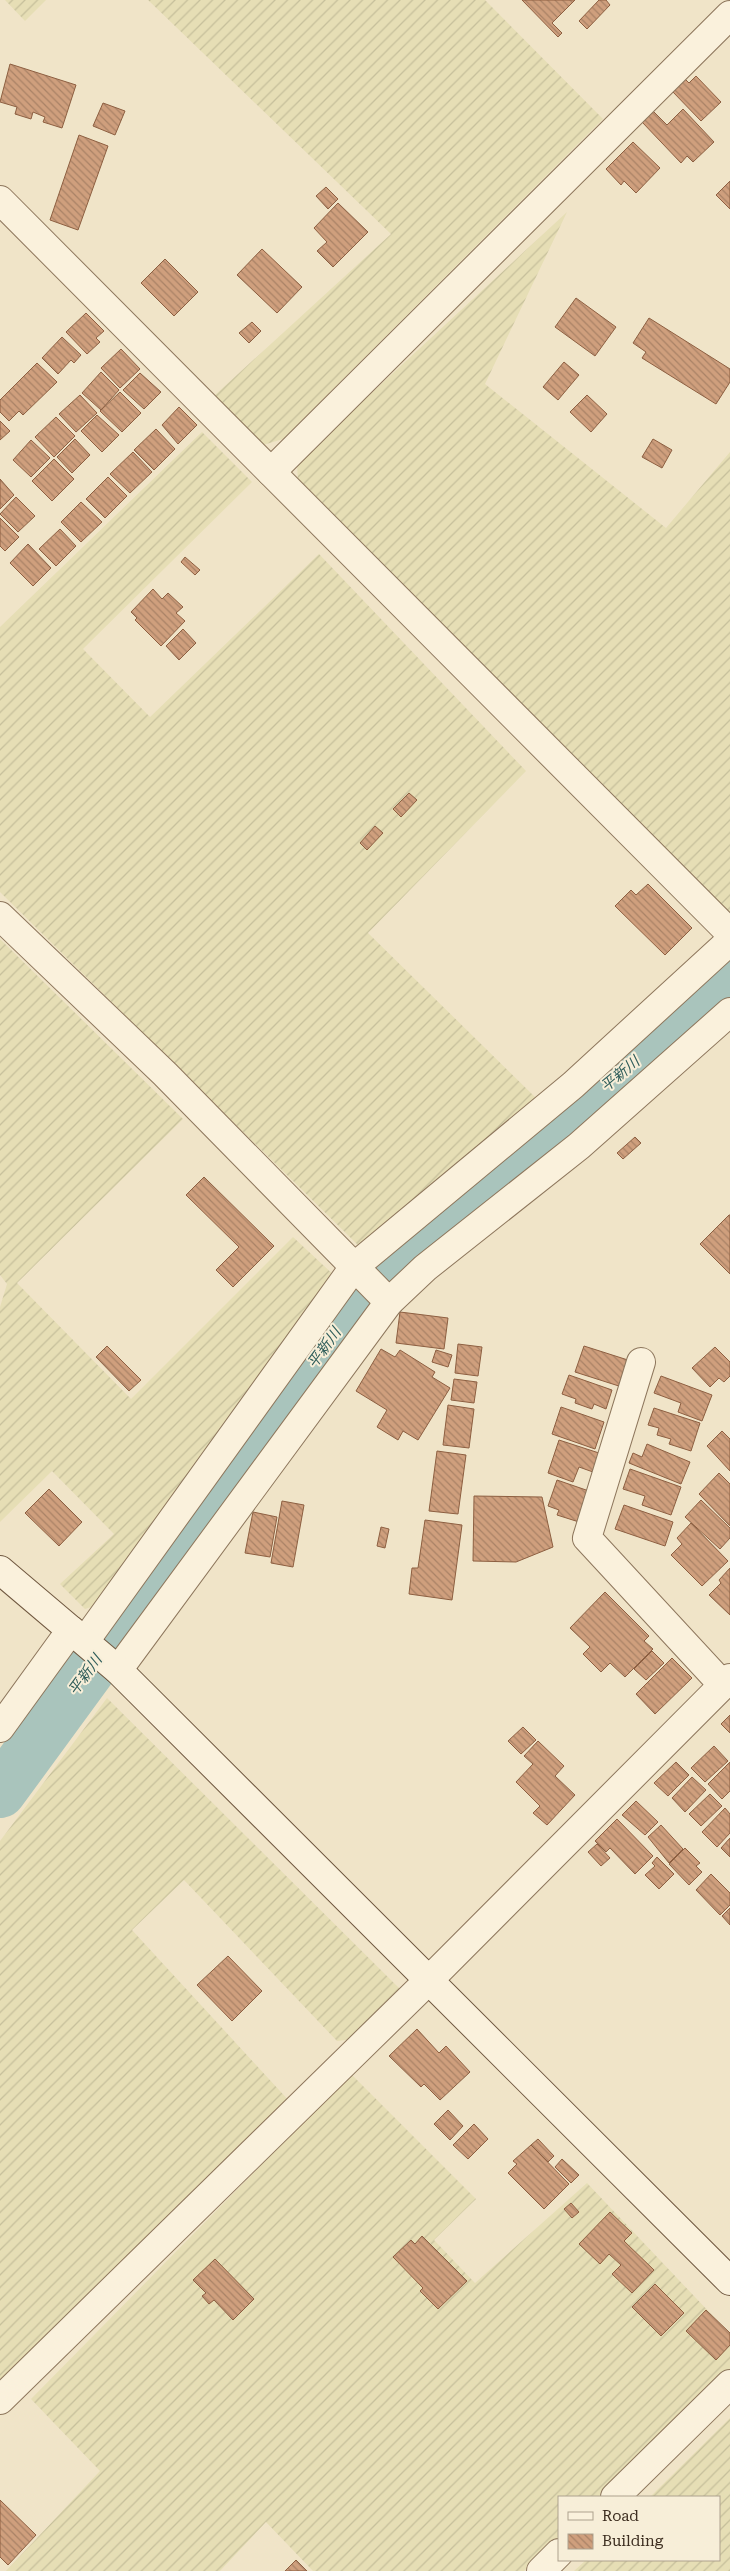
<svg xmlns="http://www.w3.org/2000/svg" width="730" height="2571" viewBox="0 0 730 2571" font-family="'Roboto Serif','Noto Sans JP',serif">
<defs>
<pattern id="farmland-furrows" width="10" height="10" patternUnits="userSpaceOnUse" patternTransform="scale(1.25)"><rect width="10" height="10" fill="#e6deb5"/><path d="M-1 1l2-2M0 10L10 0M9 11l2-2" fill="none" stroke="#c6bf9b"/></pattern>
<pattern id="building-back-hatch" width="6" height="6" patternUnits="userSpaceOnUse" patternTransform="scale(1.25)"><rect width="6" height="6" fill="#cf9f7d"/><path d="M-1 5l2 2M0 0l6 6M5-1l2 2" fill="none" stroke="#a98266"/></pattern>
</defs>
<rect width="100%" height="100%" fill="#f0e4c8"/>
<g fill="url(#farmland-furrows)">
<polygon points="5,0 46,0 25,21"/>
<polygon points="148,0 485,0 603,119 283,439 263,445 214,396 391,234"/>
<polygon points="567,212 485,384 666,528 730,452 730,918 298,484 297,462"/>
<polygon points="202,432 252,482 83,649 150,717 319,554 526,771 368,933 536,1098 361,1248 0,892 0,627"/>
<polygon points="0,939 183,1119 17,1283 131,1399 293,1237 338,1279 100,1604 85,1609 60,1584 114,1534 52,1471 0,1522 0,1307 7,1284 0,1275"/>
<polygon points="107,1698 401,1990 355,2039 337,2041 184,1880 132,1930 291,2103 0,2388 0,1841"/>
<polygon points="351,2074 476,2199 434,2240 475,2283 587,2183 730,2334 730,2373 601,2497 559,2497 559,2538 524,2571 313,2571 266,2522 220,2571 6,2571 100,2471 31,2399"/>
<polygon points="730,2418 730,2571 574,2571 586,2560 719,2560 719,2497 650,2497"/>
</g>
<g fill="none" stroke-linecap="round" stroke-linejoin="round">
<polyline stroke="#a9c4bc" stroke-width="52" points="0,1792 349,1315 395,1264 730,981"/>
</g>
<g fill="url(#building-back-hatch)" stroke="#8d5f41">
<polygon points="522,0 575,0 552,23 562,33 558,37"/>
<polygon points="599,0 606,0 610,5 587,29 579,21"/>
<polygon points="10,64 76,85 62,128 43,122 45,117 33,112 31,119 15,114 17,107 0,102"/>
<polygon points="696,76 721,102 701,121 672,91 685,79 689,83"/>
<polygon points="103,103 125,111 115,135 93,126"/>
<polygon points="683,109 714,142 693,162 687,156 681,163 642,122 653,111 667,125"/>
<polygon points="79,135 108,146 78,230 50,220"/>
<polygon points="633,142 660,168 636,193 624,181 621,185 606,169"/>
<polygon points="730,181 730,209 716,195"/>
<polygon points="326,187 338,199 328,209 316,196"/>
<polygon points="338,203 368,232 333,267 317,251 327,242 314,228"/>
<polygon points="262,249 302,287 277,313 237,275"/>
<polygon points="165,259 198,292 174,316 141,283"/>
<polygon points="576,298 616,327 595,356 555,327"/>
<polygon points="86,313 104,331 96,338 100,342 87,354 66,332"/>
<polygon points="649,318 730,369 730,382 716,404 642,358 646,352 633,343"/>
<polygon points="252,322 261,331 249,343 239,333"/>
<polygon points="62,337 81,355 74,363 71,360 58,374 42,358"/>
<polygon points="121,349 140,369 120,388 101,368"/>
<polygon points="564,362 579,375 558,400 543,387"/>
<polygon points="37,363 57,382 23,415 19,411 9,421 0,412 0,400"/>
<polygon points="101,372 119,390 101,410 82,393"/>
<polygon points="140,373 161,392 144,409 123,390"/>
<polygon points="120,392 141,413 122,432 100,411"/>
<polygon points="80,395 97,413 76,432 59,414"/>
<polygon points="587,395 607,414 591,432 570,412"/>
<polygon points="179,407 197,425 178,444 162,425"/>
<polygon points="97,415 119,435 102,452 81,431"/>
<polygon points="56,417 75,436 54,457 35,437"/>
<polygon points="0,421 10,431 0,440"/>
<polygon points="156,429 175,449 154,470 134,450"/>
<polygon points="75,439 90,455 72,473 57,457"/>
<polygon points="653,439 672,450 662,468 642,457"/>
<polygon points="31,440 50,458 31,477 13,460"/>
<polygon points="133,452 152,472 130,493 110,474"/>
<polygon points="54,459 74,479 52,501 32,481"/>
<polygon points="108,477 127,496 105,518 86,499"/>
<polygon points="0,479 14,495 0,509"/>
<polygon points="16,497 35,516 18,532 0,514"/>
<polygon points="81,502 102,522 81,542 61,522"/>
<polygon points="0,518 19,537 5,551 0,546"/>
<polygon points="60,529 76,546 56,566 39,549"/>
<polygon points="28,544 51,568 33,586 10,563"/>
<polygon points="185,557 200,570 195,575 181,562"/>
<polygon points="153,589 162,599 168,593 183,607 176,613 185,621 161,646 135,620 137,618 131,612"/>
<polygon points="183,629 196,643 179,660 166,646"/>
<polygon points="409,793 417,800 401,817 393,809"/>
<polygon points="375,826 383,833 367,850 360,843"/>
<polygon points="648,884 692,928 665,955 615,906 631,890 636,895"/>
<polygon points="635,1137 641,1143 623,1159 617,1153"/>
<polygon points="204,1177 274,1246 233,1287 216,1270 239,1247 186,1195"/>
<polygon points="729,1215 730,1215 730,1274 700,1244"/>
<polygon points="400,1312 448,1318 444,1349 396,1343"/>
<polygon points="458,1344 482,1347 478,1376 455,1373"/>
<polygon points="107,1346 141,1380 129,1391 96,1357"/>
<polygon points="584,1346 631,1361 622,1387 575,1372"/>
<polygon points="715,1347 730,1362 730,1376 724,1382 719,1378 710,1387 692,1368"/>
<polygon points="381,1349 395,1357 400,1350 435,1372 432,1377 450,1388 418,1440 403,1431 398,1440 377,1427 387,1410 356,1391"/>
<polygon points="436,1350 452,1355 448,1367 432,1362"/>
<polygon points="569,1375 612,1390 606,1409 594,1404 592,1409 575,1403 576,1399 562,1394"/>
<polygon points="661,1376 712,1395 702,1421 678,1412 681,1403 654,1393"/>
<polygon points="454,1379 477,1382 474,1403 451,1400"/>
<polygon points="448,1405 474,1409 469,1448 443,1445"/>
<polygon points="561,1407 604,1422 595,1449 552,1434"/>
<polygon points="654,1408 700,1423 691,1451 669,1444 671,1439 657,1435 659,1428 648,1425"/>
<polygon points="722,1431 730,1439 730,1471 707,1446"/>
<polygon points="559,1440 599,1453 593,1472 579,1467 573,1482 548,1473"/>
<polygon points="647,1444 690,1462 681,1484 629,1463 633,1453 642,1457"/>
<polygon points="437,1451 466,1455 458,1514 429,1511"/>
<polygon points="630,1469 681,1487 671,1515 642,1505 645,1496 623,1489"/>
<polygon points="719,1473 730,1484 730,1526 699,1494"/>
<polygon points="557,1480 589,1491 579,1522 557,1515 559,1510 548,1506"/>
<polygon points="49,1489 82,1522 59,1546 25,1513"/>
<polygon points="474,1496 542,1497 553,1547 516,1562 473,1561"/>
<polygon points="701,1500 730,1528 730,1538 720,1549 685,1517"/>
<polygon points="282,1501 304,1505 293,1567 271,1563"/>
<polygon points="624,1505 673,1522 665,1546 615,1529"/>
<polygon points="253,1512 277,1517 270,1557 245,1553"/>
<polygon points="425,1520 462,1525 452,1600 409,1594 412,1568 418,1568"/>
<polygon points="691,1523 728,1561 702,1586 671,1555 682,1544 677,1538"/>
<polygon points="381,1527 389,1529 385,1548 377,1546"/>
<polygon points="730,1568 730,1615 709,1595 721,1583 719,1580"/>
<polygon points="605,1592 649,1636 644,1641 653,1649 625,1677 610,1663 601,1672 583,1654 590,1647 570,1628"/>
<polygon points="652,1651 664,1663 646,1680 634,1669"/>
<polygon points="672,1658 692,1678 655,1714 636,1694"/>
<polygon points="730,1715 730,1733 721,1724"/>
<polygon points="523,1727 536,1740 521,1754 508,1741"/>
<polygon points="538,1741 564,1766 555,1776 575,1795 547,1825 533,1813 540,1806 516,1782 533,1764 524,1756"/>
<polygon points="714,1746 728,1761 705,1782 691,1768"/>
<polygon points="676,1762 689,1775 668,1796 654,1783"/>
<polygon points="730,1762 730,1791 722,1799 708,1784"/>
<polygon points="692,1777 706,1790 685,1812 672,1798"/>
<polygon points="710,1794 722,1806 701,1826 689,1814"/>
<polygon points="636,1801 658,1822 645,1835 622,1815"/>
<polygon points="725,1808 730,1814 730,1833 717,1847 702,1832"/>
<polygon points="617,1819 653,1856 635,1874 610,1848 606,1852 595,1841"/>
<polygon points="661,1825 683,1849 669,1863 648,1837"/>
<polygon points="730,1838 730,1857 721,1848"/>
<polygon points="597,1844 610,1858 601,1866 588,1852"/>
<polygon points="685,1848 700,1863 696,1866 702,1872 689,1885 669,1864"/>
<polygon points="657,1857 674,1874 659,1889 645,1875 655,1866 652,1863"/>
<polygon points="711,1874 730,1893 730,1905 720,1915 696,1890"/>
<polygon points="730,1908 730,1925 722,1916"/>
<polygon points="228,1956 262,1991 232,2021 197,1985"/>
<polygon points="417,2029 439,2053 446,2046 470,2072 440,2100 424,2084 421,2087 389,2056"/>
<polygon points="448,2110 463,2126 450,2140 434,2124"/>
<polygon points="474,2124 488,2139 468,2159 453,2145"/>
<polygon points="538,2139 554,2156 548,2162 531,2145"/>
<polygon points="531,2145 569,2184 544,2209 508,2173 517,2164 513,2161"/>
<polygon points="562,2159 579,2175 571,2183 555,2167"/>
<polygon points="571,2203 579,2212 572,2218 564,2209"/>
<polygon points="610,2212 632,2233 624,2241 654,2270 632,2293 612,2274 621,2265 609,2254 600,2264 579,2244"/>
<polygon points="422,2236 467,2281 438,2309 420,2291 423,2288 393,2257 411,2240 415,2244"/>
<polygon points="215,2259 254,2299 233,2320 214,2300 209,2304 202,2296 206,2293 193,2280"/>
<polygon points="655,2284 684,2313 661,2336 632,2307"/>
<polygon points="706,2310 730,2333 730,2345 716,2360 686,2331"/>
<polygon points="0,2500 36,2535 8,2565 0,2557"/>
<polygon points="296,2560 307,2571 285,2571"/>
</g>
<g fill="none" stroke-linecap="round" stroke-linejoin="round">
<defs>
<g id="street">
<polyline points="0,200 730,933"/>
<polyline points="271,472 730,15"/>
<polyline points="0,916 165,1074 389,1302"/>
<polyline points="641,1362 587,1538 723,1685"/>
<polyline points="85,1641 354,1267 573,1085 730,941"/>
<polyline points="118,1670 389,1302 425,1268 579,1146 730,1012"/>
<polyline points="0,1728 71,1630"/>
<polyline points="0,2400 430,1979 730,1678"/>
<polyline points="615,2497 730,2384"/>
<polyline points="541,2571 559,2553"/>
</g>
<polyline id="secondary" points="0,1570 118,1670 730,2281"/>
</defs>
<use href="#street" stroke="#8d765c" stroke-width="30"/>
<use href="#secondary" stroke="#6f573f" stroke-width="30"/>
<use href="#street" stroke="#faf1dc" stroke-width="28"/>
<use href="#secondary" stroke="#faf1dc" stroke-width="28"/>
</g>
<g text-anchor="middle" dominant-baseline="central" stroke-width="4" stroke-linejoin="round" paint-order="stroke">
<g font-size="15" font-style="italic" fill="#2f5d5a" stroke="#f7eed8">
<text transform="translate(620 1074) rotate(-40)">平新川</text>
<text transform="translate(324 1348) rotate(-54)">平新川</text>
<text transform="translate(85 1675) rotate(-54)">平新川</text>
</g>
</g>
<rect x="558" y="2496" width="162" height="65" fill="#f7eed8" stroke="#ada18e"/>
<rect x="568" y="2512" width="25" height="8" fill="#faf1dc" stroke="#ada18e"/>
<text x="602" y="2521" font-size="15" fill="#3d2e20">Road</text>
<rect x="568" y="2534" width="25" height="15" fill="url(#building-back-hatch)" stroke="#ada18e"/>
<text x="602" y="2546" font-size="15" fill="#3d2e20">Building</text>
</svg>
